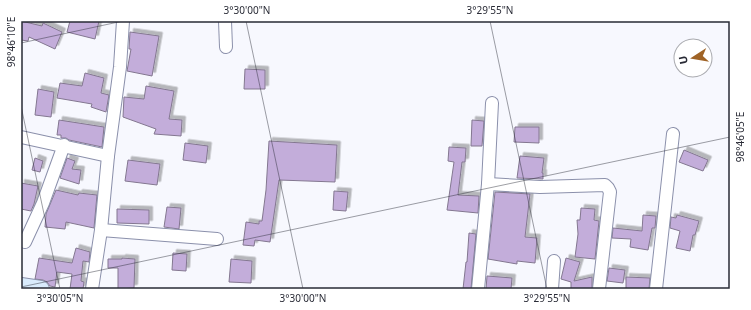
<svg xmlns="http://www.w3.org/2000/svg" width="751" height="310" viewBox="0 0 751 310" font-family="'Noto Sans',sans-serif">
<defs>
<filter id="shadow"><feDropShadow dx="3.5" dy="-3.5" stdDeviation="0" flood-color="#0004"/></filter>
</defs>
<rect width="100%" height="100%" fill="#f7f8fe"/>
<g fill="#c3adda" stroke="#837790" filter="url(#shadow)">
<polygon points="21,21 42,26 43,23 62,32 55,49 29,37 28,41 21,40"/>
<polygon points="70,21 99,21 95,39 67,32"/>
<polygon points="130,32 159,36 152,76 127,71 131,49 129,49"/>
<polygon points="245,69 265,70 265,89 244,89"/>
<polygon points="85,73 104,78 101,93 109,95 106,112 91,107 92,104 57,98 60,83 82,86"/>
<polygon points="146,86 174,91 169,119 182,120 181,136 154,134 156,129 123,117 124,97 144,99"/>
<polygon points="38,89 54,92 51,117 35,115"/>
<polygon points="59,120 104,127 102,147 69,140 66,138 61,138 61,135 57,135"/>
<polygon points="472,120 484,121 482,146 471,146"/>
<polygon points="515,127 539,127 539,143 514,142"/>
<polygon points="269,141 337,145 335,182 279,180 270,242 255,240 254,246 243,245 246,222 259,224 259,221 262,221 266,190"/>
<polygon points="185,143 208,146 206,163 183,160"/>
<polygon points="449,147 466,148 465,162 462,162 458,195 479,196 478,213 447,210 454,162 448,161"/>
<polygon points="684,150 708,160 703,171 679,162"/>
<polygon points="520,156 544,158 542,173 543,173 543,179 517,178"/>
<polygon points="35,158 43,161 40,172 32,170"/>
<polygon points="67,158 75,161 72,169 81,170 79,184 60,178"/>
<polygon points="128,160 160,164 157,185 125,181"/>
<polygon points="21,183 38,186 34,204 31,211 21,209"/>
<polygon points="56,190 78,195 79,193 97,195 94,228 66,222 65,229 45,227 46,214"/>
<polygon points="334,191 348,192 346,211 333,210"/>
<polygon points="495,192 530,194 525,237 537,238 535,263 517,261 517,264 488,259"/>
<polygon points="167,207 181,208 179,229 164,227"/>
<polygon points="581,208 595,209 594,220 599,221 595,259 575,257 578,234 577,220 580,220"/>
<polygon points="117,209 149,210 149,224 117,223"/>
<polygon points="643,215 656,216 655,228 652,228 648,250 630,247 631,239 612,238 613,228 642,231"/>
<polygon points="677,215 699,221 695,235 693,235 690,251 676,248 680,231 670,228 671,217 676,218"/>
<polygon points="469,233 476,234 471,289 463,289 466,262 467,262"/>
<polygon points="76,248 90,252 89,262 83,261 81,281 84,282 83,289 70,289 72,274 57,272 55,287 50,286 47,282 43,280 35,279 39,258 72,263"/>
<polygon points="173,253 187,254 186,271 172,270"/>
<polygon points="122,258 135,259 134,288 118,289 118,268 108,268 108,259 122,259"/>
<polygon points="566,258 580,262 574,281 592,277 592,289 571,289 571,282 561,279"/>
<polygon points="231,259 252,261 251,283 229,282"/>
<polygon points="609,268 625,270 623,283 607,281"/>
<polygon points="487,276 512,278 511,289 486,289"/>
<polygon points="626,277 650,278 649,289 626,289"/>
</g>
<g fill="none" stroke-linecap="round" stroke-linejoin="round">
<defs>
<g id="minor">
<polyline points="225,21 226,47"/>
<polyline points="21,137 108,156"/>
<polyline points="488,184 540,187 605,185 608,188 610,192 599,289"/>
<polyline points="101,230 217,239"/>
<polyline points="25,242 43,203 64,145"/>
<polyline points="92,289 101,230 108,156 120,67 123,21"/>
<polyline points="478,289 488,184 492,103"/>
<polyline points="552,289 554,261"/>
<polyline points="656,289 673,134"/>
</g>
<polyline id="secondary" points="21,286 41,289"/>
</defs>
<use href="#minor" stroke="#8b90ab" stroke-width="14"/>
<use href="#secondary" stroke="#8b90ab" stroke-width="18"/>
<use href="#minor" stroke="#fff" stroke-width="12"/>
<use href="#secondary" stroke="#d9ebfc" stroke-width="16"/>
</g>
<path fill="none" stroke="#292b36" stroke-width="1" stroke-opacity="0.45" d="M246 21 303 289M490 21 547 289M21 43 123 21M21 106 60 289M21 287 730 137"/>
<rect width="751" height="310" fill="none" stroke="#ffffff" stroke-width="44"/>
<g transform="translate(693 58) rotate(258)"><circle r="19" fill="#ffffff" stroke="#a9aaaf"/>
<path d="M0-3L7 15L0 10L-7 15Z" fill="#9f6326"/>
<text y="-6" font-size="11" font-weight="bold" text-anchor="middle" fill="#292b36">U</text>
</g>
<rect x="22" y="22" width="707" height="266" fill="none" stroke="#292b36" stroke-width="1.5"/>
<g font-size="10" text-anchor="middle" fill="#292b36">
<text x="247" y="14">3°30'00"N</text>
<text x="490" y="14">3°29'55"N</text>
<text transform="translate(11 42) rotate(-90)" y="4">98°46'10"E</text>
<text transform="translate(740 137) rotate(-90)" y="4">98°46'05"E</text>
<text x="60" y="302">3°30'05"N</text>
<text x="303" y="302">3°30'00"N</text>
<text x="547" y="302">3°29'55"N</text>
</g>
</svg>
